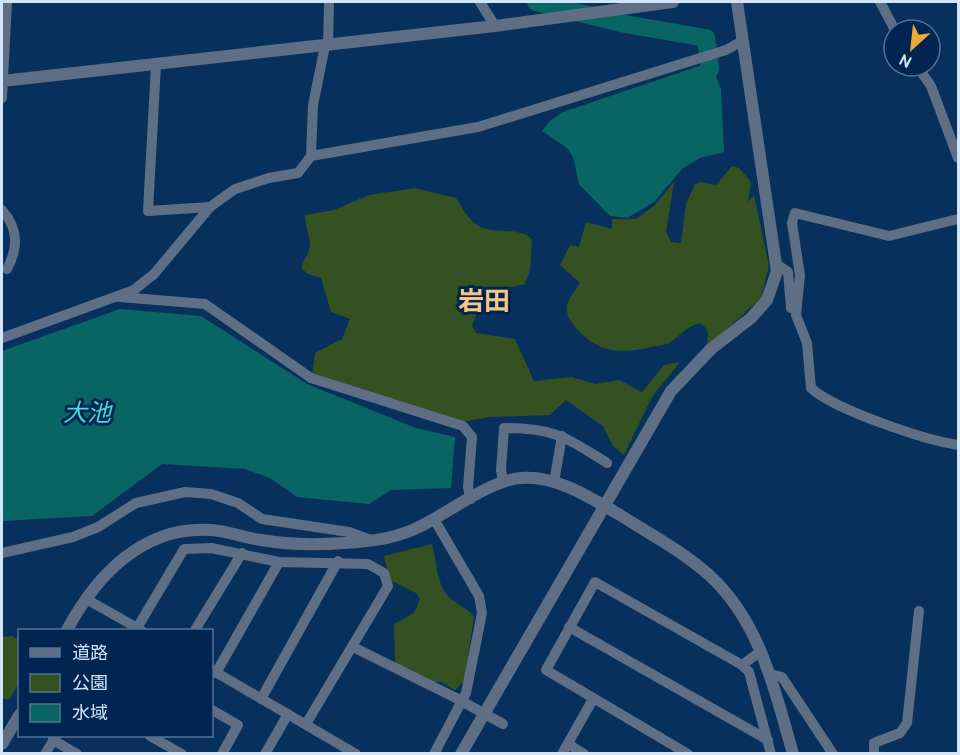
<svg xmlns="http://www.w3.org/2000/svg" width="960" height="755" viewBox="0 0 960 755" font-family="Cabin,'Noto Sans JP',sans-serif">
<rect width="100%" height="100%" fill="#08305c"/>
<g fill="#345122">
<path d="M732 166 739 168 751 182 748 202 754 195 769 266 761 298 706 348C708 337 711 330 700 323 687 326 680 336 669 343 663 346 654 346 647 348 617 354 597 352 576 328 560 308 567 302 580 283L560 265 570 245 579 247 586 222 612 229V219H636L655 205 674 182 666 232 671 242 681 243 686 204 695 184 701 182 716 185Z"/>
<path d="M415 188 456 198C462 207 468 219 477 225 492 236 516 225 532 239L530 270 525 284 496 291 482 298 472 326 476 333 515 339 534 381 572 377 595 384 619 380 642 392 664 365 680 362 652 397 624 455 613 446 603 426 566 400 550 415 490 417 460 422 312 374 315 353 342 339 350 319 331 312 321 278 308 274 302 269C302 260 310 254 310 245 310 236 305 227 305 215L334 210 369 195Z"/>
<path d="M432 544C437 561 436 586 451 599 459 606 468 608 474 617L464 681 455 690 441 682H431L395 663 394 624 414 613 420 599 416 593 390 580 384 556Z"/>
<polygon points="12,636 19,640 19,683 9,700 2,698 2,637"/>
</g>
<g fill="#096464">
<polygon points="702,65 714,71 721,89 724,152 700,158 683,168 654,202 627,218 610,216 579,184 573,157 567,148 542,131 550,121 563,112"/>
<polygon points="120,309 201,316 307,384 416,428 455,437 451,488 391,490 369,504 297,497 270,478 245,469 162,464 92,516 2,521 2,351"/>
</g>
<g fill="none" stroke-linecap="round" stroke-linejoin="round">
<polyline stroke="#096464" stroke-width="18" points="536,2 625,24 706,38 710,69 695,88"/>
<g stroke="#5e6f85" stroke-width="10">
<polyline points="480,2 495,26"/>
<polyline points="880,2 895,30"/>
<polyline points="328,46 329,2"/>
<polyline points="156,65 148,211 210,207"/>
<polyline points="917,66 931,86 958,158"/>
<polyline points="2,98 7,2"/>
<polyline points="311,156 313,105 325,46"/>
<path d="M2 210C18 228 19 247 7 269"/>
<path d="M958 219 889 236 795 213 792 223 800 275 796 315 807 343 811 388C835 410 925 440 958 445"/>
<polyline points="776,264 788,272 791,308"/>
<polyline points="120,297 205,304 311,378 463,426 472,437 468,488 471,499"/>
<polyline points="2,338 134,290 154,274 210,207 235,189 269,178 298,173 311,156 478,127 726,50 742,41"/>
<path d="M503 482 501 470 504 428C555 428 565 437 607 463"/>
<polyline points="554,482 562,436"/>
<polyline points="434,519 479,596 482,613 466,693 434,754"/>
<polyline points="2,553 73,537 98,527 136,503 185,492 211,494 238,503 262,519 349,532 371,540"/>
<polyline points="86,599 141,630"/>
<polyline points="569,627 768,740"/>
<polyline points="137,628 184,549 211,548 279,562 368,564 384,573 388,586 306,724"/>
<polyline points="195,630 242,553"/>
<polyline points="353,647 456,698"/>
<polyline points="742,665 761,651"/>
<polyline points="212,670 356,754"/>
<polyline points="216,673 279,562"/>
<polyline points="770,674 782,677 833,754"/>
<polyline points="261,699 338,561"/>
<polyline points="212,710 238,725 222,754"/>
<polyline points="150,736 182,754"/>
<polyline points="53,740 77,754"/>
<polyline points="568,744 584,754"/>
<polyline points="45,754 56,736"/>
<polyline points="265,754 288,714"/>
<polyline points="562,754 593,699"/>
<polyline points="688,754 546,670 595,582 742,665 749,672 771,754"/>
<polyline points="874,754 874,743 900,733 907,723 919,611"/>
</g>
<g stroke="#5e6f85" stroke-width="12">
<polyline points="2,81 495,26 673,2"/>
<path d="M67 630C96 576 143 525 211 530 228 531 244 538 261 540 289 545 316 545 344 543 370 542 398 538 421 526 449 512 491 480 521 478 556 475 591 498 620 515 650 534 682 551 709 575 760 621 775 691 793 754"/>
<polyline points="2,744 20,714"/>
<polyline points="461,754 671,391 711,349 751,318 767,300 777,271 737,2"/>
</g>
<polyline stroke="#5e6f85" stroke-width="10" points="456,698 503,724"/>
</g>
<g text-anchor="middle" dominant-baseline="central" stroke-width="6" stroke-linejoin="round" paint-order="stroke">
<g font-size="24" font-style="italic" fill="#42dcdb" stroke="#002550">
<text x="87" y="412">大池</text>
</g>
<g font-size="26" font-weight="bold" fill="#f5c583" stroke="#002550">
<text x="484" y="301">岩田</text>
</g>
</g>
<rect width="960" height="755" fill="none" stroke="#d2e4fa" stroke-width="6"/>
<rect x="18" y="629" width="195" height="108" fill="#002550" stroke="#547194" stroke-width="1.5"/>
<rect x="30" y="648" width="30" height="9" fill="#5e6f85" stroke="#547194" stroke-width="1.5"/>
<text x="72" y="659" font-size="18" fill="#d2e4fa">道路</text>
<rect x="30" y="674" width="30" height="18" fill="#345122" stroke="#547194" stroke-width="1.5"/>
<text x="72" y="689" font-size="18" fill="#d2e4fa">公園</text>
<rect x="30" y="704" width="30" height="18" fill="#096464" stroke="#547194" stroke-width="1.5"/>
<text x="72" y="719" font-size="18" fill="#d2e4fa">水域</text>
<g transform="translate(912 48) rotate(207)"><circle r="28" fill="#002550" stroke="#547194" stroke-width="1.5"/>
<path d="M0-4.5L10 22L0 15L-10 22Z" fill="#eda83b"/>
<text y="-9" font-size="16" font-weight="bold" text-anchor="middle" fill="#d2e4fa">N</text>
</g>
</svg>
